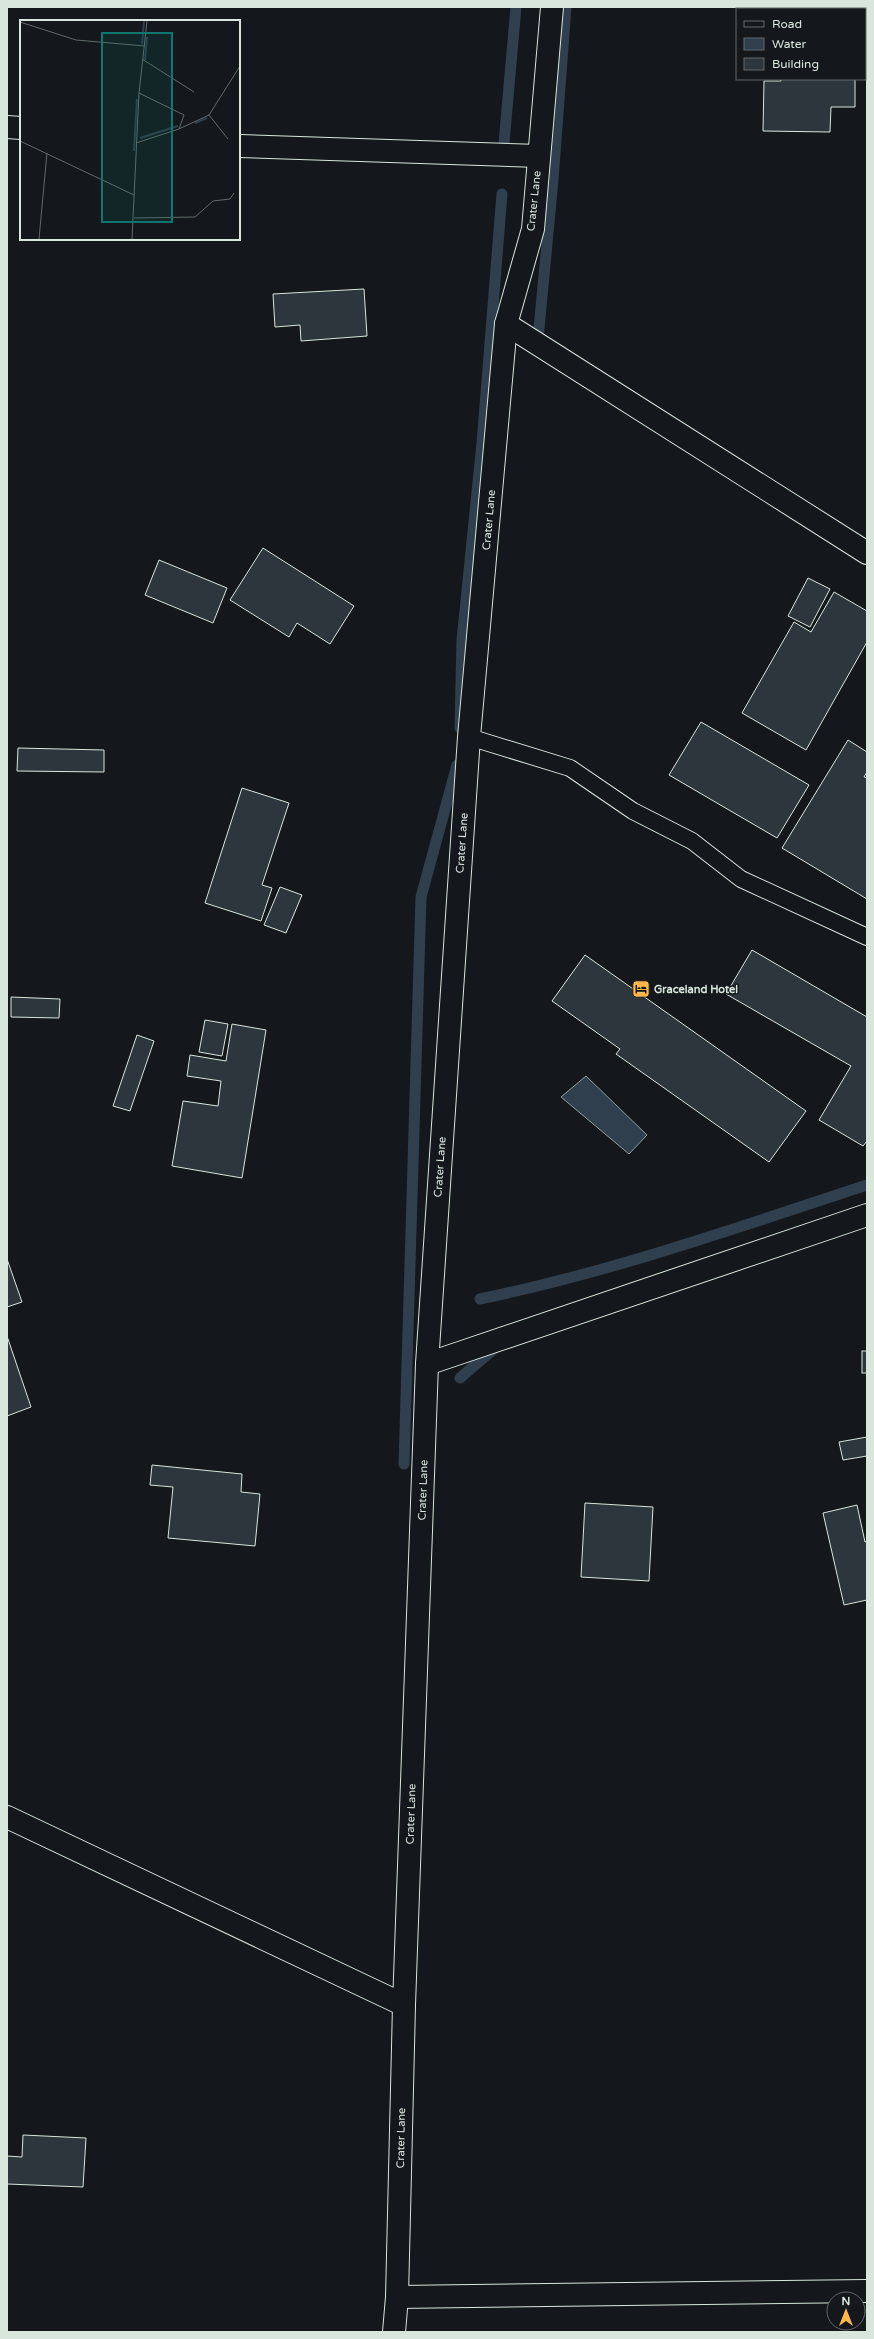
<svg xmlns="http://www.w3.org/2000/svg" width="874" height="2339" viewBox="0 0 874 2339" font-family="'Varela Round',sans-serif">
<rect width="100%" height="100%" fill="#14181c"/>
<polygon fill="#2f3f4d" stroke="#939e99" points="586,1076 647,1135 629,1154 561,1097"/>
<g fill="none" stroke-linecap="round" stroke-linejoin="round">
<g stroke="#2f3f4d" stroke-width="11">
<polyline points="504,143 516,7"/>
<polyline points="538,339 553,180 566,7"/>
<polyline points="460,728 462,640 482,443 502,194"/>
<path d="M480 1299C611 1272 739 1227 867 1185"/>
<polyline points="460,1378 496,1347"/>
<polyline points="404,1464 421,897 457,765"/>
</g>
</g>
<g fill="#2c363c" stroke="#d8e6dc">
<polygon points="858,7 867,7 867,21 865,20 865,9 857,9"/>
<polygon points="781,79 855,79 855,107 831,107 830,132 763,131 764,81 781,81"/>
<polygon points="364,289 367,336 301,341 300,325 275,327 273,294"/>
<polygon points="263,548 354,606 330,644 297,623 289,637 230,600"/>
<polygon points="159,560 227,588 213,623 145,595"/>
<polygon points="808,578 830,589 810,627 788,616"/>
<polygon points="834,592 867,611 867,642 806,750 742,713 794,622 811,632"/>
<polygon points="701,722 809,785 777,838 669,775"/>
<polygon points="848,740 867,752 867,772 864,777 867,778 867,899 782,848"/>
<polygon points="18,748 104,750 104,772 17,771"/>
<polygon points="242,788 289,803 262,885 272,888 261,921 205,903"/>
<polygon points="280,887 302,895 286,933 264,925"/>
<polygon points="752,950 867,1017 867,1141 863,1146 819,1120 851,1066 726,994"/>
<polygon points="585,955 806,1111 769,1162 616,1054 620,1049 552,1001"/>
<polygon points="11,997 60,999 59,1018 11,1017"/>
<polygon points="205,1020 228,1024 222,1056 199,1052"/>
<polygon points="232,1024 266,1030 242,1178 172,1166 183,1101 218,1106 221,1081 187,1076 190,1055 226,1061"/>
<polygon points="137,1035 154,1041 130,1111 113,1106"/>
<polygon points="7,1259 22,1302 7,1307"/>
<polygon points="7,1336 31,1407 7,1416"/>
<rect x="862" y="1351" width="5" height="22"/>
<polygon points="867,1437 867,1456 843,1460 839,1442"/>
<polygon points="152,1465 242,1474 241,1492 260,1494 255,1546 168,1538 173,1487 150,1485"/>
<polygon points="585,1503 653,1507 649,1581 581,1577"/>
<polygon points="857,1505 865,1542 867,1541 867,1600 844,1605 823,1513"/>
<polygon points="23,2135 86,2138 83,2187 7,2184 7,2156 22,2157"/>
</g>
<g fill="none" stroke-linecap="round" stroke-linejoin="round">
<defs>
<polyline id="lane" points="469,737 570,768 633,811 692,841 741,879 867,937"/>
<g id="street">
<polyline points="7,127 21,128"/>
<polyline points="239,146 539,156"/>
<polyline points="506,324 867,553"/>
<polyline points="427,1364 867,1215"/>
<polyline points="7,1817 404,2005"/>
<polyline points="397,2297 867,2291"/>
<polyline points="394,2332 397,2297 404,2005 427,1364 469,737 506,324 533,229 552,7"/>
</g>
</defs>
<use href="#lane" stroke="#d8e6dc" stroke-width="18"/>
<use href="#street" stroke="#d8e6dc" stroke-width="24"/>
<use href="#lane" stroke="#14181c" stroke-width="16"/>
<use href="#street" stroke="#14181c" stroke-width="22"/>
</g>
<defs>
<symbol id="hotel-square" viewBox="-11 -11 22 22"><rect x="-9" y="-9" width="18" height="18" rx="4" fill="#ffb74d" stroke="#14181c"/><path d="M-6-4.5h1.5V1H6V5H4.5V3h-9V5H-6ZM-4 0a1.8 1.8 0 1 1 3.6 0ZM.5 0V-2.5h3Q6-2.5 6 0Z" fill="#111"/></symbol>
</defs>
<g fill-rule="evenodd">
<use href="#hotel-square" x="631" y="979" width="20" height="20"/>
</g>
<g text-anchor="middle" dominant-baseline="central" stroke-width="3" stroke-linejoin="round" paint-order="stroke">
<g font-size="11" fill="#d8e6dc" stroke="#14181c">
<text transform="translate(534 201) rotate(-84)">Crater Lane</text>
<text transform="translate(489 520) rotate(-85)">Crater Lane</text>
<text transform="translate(462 843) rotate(-86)">Crater Lane</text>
<text transform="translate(440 1167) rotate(-86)">Crater Lane</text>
<text transform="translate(423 1490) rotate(-88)">Crater Lane</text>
<text transform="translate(411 1814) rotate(-88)">Crater Lane</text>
<text transform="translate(401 2138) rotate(-89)">Crater Lane</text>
</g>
<g font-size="11" font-weight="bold" fill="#d8e6dc" stroke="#14181c" text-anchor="start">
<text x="654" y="989">Graceland Hotel</text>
</g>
</g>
<g transform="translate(20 20)">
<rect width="220" height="220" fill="#14181c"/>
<path fill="none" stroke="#2f3f4d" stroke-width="2" d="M122 24 124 1M125 40 127 17M175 103 187 98M120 118 158 106M114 131 117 79"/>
<path fill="none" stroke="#626a69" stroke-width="1" d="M0 2 56 20 125 26M122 39 174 72M119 73 164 95 159 109M189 95 208 119M0 121 114 175M116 123 159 109 189 95 220 46M114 198 175 197 193 181 210 179 214 173M19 219 27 133M112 219 119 73 127 1"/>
<path fill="#0f766e" fill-opacity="0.15" stroke="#0f766e" stroke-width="2" d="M82 13H152V202H82Z"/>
<rect width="220" height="220" fill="none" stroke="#d8e6dc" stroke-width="2"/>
</g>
<rect width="874" height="2339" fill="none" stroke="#d8e6dc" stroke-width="16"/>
<rect x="736" y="8" width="130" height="72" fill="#14181c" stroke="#626a69"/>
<rect x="744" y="21" width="20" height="6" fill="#14181c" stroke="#626a69"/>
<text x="772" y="28" font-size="12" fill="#d8e6dc">Road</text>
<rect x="744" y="38" width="20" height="12" fill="#2f3f4d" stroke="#626a69"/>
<text x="772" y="48" font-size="12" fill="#d8e6dc">Water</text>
<rect x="744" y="58" width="20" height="12" fill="#2c363c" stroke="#626a69"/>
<text x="772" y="68" font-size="12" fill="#d8e6dc">Building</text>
<g transform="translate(846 2311)"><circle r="19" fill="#14181c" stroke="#626a69"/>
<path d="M0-3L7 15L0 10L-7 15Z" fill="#ffb74d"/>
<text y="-6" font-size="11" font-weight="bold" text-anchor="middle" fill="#d8e6dc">N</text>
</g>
</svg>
